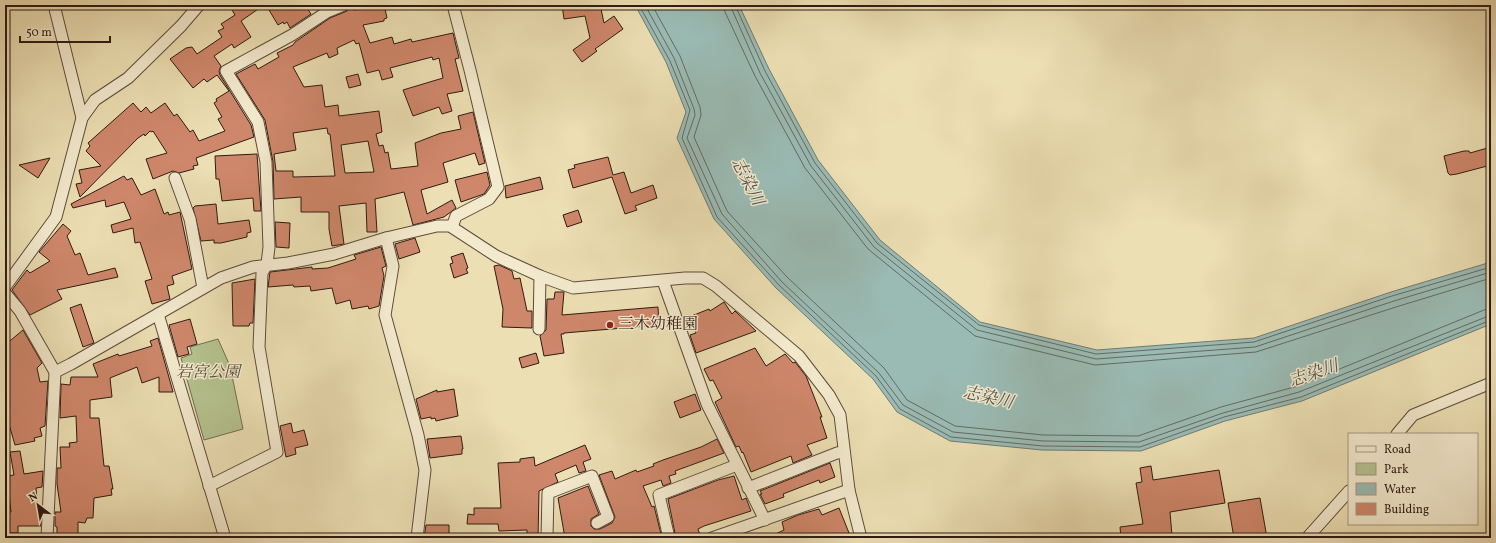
<svg xmlns="http://www.w3.org/2000/svg" width="1496" height="543" viewBox="0 0 1496 543" font-family="Vollkorn,'Noto Serif JP',serif">
<rect width="100%" height="100%" fill="#ecdfb3"/>
<filter id="stains"><feTurbulence type="fractalNoise" baseFrequency=".005" numOctaves="4"/><feColorMatrix values="0 0 0 0 .2 0 0 0 0 .09 0 0 0 0 .02 0 0 0 .5 -.17"/></filter>
<radialGradient id="worn" r=".72"><stop offset=".6" stop-color="#630" stop-opacity="0"/><stop offset="1" stop-color="#630" stop-opacity=".3"/></radialGradient>
<polygon fill="#b4c28f" stroke="#726e50" points="218,339 230,366 243,429 204,440 181,358 192,354 190,347"/>
<polygon fill="#9abbb4" stroke="#6f7b73" points="635,5 739,5 769,69 818,160 880,240 980,322 1097,350 1254,338 1391,292 1491,262 1491,324 1302,401 1225,421 1141,451 1042,450 950,441 897,412 873,379 776,288 714,219 677,138 686,112 666,62"/>
<g fill="none" stroke-linecap="round" stroke-linejoin="round">
<g stroke="#646a63" stroke-width="1">
<polyline points="639,5 670,61 690,110 682,138 717,217 779,285 876,376 900,409 951,437 1043,446 1140,447 1224,417 1301,397 1491,320"/>
<polyline points="645,5 674,58 694,109 695,115 687,138 722,214 782,282 879,373 903,405 953,432 1043,441 1139,442 1223,413 1299,392 1491,315"/>
<polyline points="652,5 680,56 700,107 701,115 694,137 727,211 787,277 884,368 907,400 955,426 1043,435 1138,436 1221,407 1298,386 1484,310 1491,309"/>
<polyline points="724,5 725,12 755,76 805,168 868,249 975,336 1095,365 1256,352 1396,307 1491,278"/>
<polyline points="730,5 760,73 811,166 874,247 977,330 1096,359 1255,347 1394,301 1491,272"/>
<polyline points="735,5 765,71 815,163 877,243 979,325 1096,354 1254,342 1392,296 1491,267"/>
</g>
</g>
<g fill="#cf876b" stroke="#2f1a12" fill-rule="evenodd">
<polygon points="240,5 264,5 241,21 251,37 234,48 232,44 214,56 221,66 219,71 220,75 251,125 254,137 196,158 198,165 193,166 194,169 179,173 173,171 153,179 146,159 167,153 153,131 152,132 150,131 145,136 144,134 138,138 80,197 76,184 82,183 79,170 101,166 86,151 90,146 88,143 133,103 141,112 146,107 151,113 165,103 174,116 177,114 190,132 193,130 199,141 225,131 218,119 222,117 214,103 217,101 216,99 229,91 217,75 207,82 204,79 193,88 170,59 186,48 192,47 197,54 222,37 218,31 224,28 221,24 235,15 232,10"/>
<polygon points="266,5 305,5 311,14 290,28 287,22 284,24 283,22 278,25"/>
<path d="M382 5 383 9H385L387 18 384 19V21L363 25 370 43 392 37 394 44 411 39 412 42 453 33 459 58 455 59 463 91 447 94 452 111 442 114 439 107 413 116 403 90 443 78 439 58 433 60 432 57 390 68 393 77 382 80 379 70 367 73 359 43 356 44 354 40 337 48 338 54 329 58 327 53 293 67 304 87 322 85 325 107 338 105 339 116 379 111 382 132 376 134 379 146 383 145 385 153 388 152 391 169 418 166 415 143 441 133 461 129 458 116 473 112 485 163 479 165 475 153 443 163 448 182 421 190 427 214 452 200 456 208 444 217 413 225 404 192 375 199 377 232H367L366 203 339 206 344 244 332 246 329 229V212H301V197L274 199 273 162 265 120 236 74 255 64 258 69 279 57 277 53 293 45 295 42 330 18 347 11 350 8 353 7 354 10ZM327 128 328 134H330L335 176 293 177V171H276L274 154 296 150 293 133ZM368 141 374 172 345 173 341 145Z"/>
<polygon points="562,5 597,5 598,9 601,9 604,23 614,16 623,29 595,49 597,51 582,62 573,50 590,38 585,16 564,19"/>
<polygon points="358,74 361,85 349,88 346,77"/>
<polygon points="1491,147 1491,165 1457,174 1450,175 1448,173 1444,156 1464,151 1469,151 1470,153"/>
<polygon points="257,154 261,211 254,211 253,198 222,201 219,179 216,179 215,156"/>
<polygon points="608,157 613,175 624,172 631,193 653,185 657,198 635,206 637,210 625,214 612,177 573,188 568,170 575,168 574,165"/>
<polygon points="50,158 38,178 19,165"/>
<polygon points="487,172 490,185 484,194 461,202 455,180"/>
<polygon points="124,176 127,180 132,178 141,195 155,189 164,214 168,212 169,215 180,212 192,269 172,276 174,284 167,286 170,299 152,304 145,281 152,279 140,242 135,243 133,228 113,233 111,225 131,219 124,202 106,207 105,200 73,208 71,204"/>
<polygon points="540,177 543,189 506,198 505,186"/>
<polygon points="216,204 218,224 249,220 251,232 247,233 247,237 221,243 214,243 214,240 201,241 193,208 195,206"/>
<polygon points="578,210 582,222 567,227 563,215"/>
<polygon points="275,222 290,223 289,248 276,247"/>
<polygon points="63,224 71,231 67,236 75,255 80,253 88,275 115,268 118,277 57,290 62,299 30,315 12,290 27,270 30,273 50,261 39,252"/>
<polygon points="415,238 420,252 399,259 395,244"/>
<polygon points="381,247 386,266 382,268 384,276 379,306 369,309 368,306 352,309 350,300 336,304 332,288 311,291 310,286 294,287 293,285 268,287 270,272 312,267 312,269 328,268 356,259 354,255"/>
<polygon points="463,253 468,268 466,269 468,273 454,278 450,264 453,263 451,257"/>
<polygon points="499,265 512,271 514,279 520,278 527,311 532,311 532,328 502,327 503,309 494,266"/>
<polygon points="255,279 253,323 250,323 249,326 233,326 232,283"/>
<polygon points="555,292 564,292 562,315 658,307 659,325 564,333 564,334 561,334 564,353 544,356 540,336 546,330 547,299 554,299"/>
<polygon points="724,302 732,314 735,311 756,331 696,353 690,335 696,333 689,317 709,309 710,311"/>
<polygon points="81,304 94,343 83,347 70,308"/>
<polygon points="190,319 197,344 187,347 189,354 178,357 169,325"/>
<polygon points="23,330 42,363 37,368 40,382 48,381 45,426 40,428 42,436 34,438 35,441 15,445 8,421 5,422 5,345"/>
<polygon points="158,338 173,392 159,392 159,377 142,383 137,367 110,378 112,397 90,400 90,418 99,418 104,466 109,466 113,489 111,489 112,495 94,498 93,518 87,518 85,523 78,522 78,538 57,538 57,527 55,526 55,512 61,512 57,484 57,468 61,468 60,447 70,447 69,443 77,442 76,416 60,418 61,384 70,385 71,377 98,377 93,364 118,354 119,356 152,346 150,341"/>
<polygon points="755,348 766,366 785,354 793,363 795,362 806,376 822,417 820,417 827,438 807,445 812,455 793,463 791,456 751,472 743,452 742,453 739,446 736,447 715,402 722,398 713,380 710,381 704,369"/>
<polygon points="536,353 539,363 522,368 519,358"/>
<polygon points="454,389 458,416 436,421 435,418 431,419 431,417 421,419 416,399 437,390 437,392"/>
<polygon points="695,394 701,410 680,418 674,402"/>
<polygon points="291,423 293,433 304,430 308,445 295,448 296,454 286,457 280,426"/>
<polygon points="461,436 463,449 462,449 462,454 430,458 427,439"/>
<polygon points="717,439 724,453 675,471 676,474 669,476 671,483 663,486 661,480 643,486 652,507 654,506 662,538 565,538 558,498 588,486 599,514 591,519 591,526 594,529 600,529 612,523 615,517 599,475 612,471 615,479 636,470 637,472 654,466 653,464 663,460 701,447"/>
<polygon points="585,445 591,459 583,462 586,471 579,473 576,465 555,474 558,482 539,491 538,538 527,538 527,530 499,531 498,524 467,524 468,514 474,515 474,508 501,508 498,463 520,462 520,459 534,457 535,466"/>
<polygon points="20,451 24,474 43,471 42,487 36,488 38,511 41,511 41,526 18,526 18,533 5,533 5,514 6,512 11,512 7,476 14,475 10,452"/>
<polygon points="830,463 835,477 820,483 819,480 783,494 784,497 765,504 760,494 762,494 760,491"/>
<polygon points="1151,466 1153,480 1219,470 1225,503 1170,512 1172,536 1171,538 1121,538 1120,527 1143,524 1136,483 1142,482 1140,468"/>
<polygon points="734,476 742,500 746,498 751,511 704,526 698,529 701,538 676,538 668,499 718,480"/>
<polygon points="1260,498 1267,538 1234,538 1228,503"/>
<polygon points="839,508 851,538 767,538 784,530 782,522 798,515 819,509 822,515"/>
<polygon points="426,525 449,525 449,538 424,538"/>
</g>
<g fill="none" stroke-linecap="round" stroke-linejoin="round">
<defs>
<g id="minor">
<polyline points="54,5 82,118"/>
<polyline points="175,178 190,219 203,288"/>
<polyline points="452,227 456,216 489,199 498,187 470,70 453,5"/>
<polyline points="386,238 393,266 385,315 418,435 425,470 417,538"/>
<polyline points="663,281 707,404 765,520"/>
<polyline points="5,287 56,217 82,118 95,100 128,78 181,26 199,5"/>
<polyline points="5,293 20,311 55,372 47,538"/>
<polyline points="158,314 225,538"/>
<polyline points="539,329 540,276"/>
<polyline points="55,372 71,364 221,278 253,267 288,263 334,254 386,238 437,226 450,226 496,256 540,276 573,288 685,278 703,278 716,286 799,356 829,395 840,415 849,490 861,538"/>
<polyline points="1397,434 1413,415 1491,383"/>
<polyline points="209,486 277,452 259,347 262,273 267,264 269,247 266,162 258,122 226,71 292,35 327,12 344,5"/>
<polyline points="748,488 837,453 844,452"/>
<polyline points="547,538 548,493 592,476 608,517 597,523"/>
<polyline points="669,538 659,495 737,465"/>
<polyline points="712,538 849,490"/>
<polyline points="1307,538 1349,491"/>
</g>
</defs>
<use href="#minor" stroke="#5e4b3a" stroke-width="13"/>
<use href="#minor" stroke="#f3eace" stroke-width="11"/>
</g>
<circle fill="#8f2418" stroke="#f3eace" stroke-width="1.5" cx="610" cy="325" r="4"/>
<g text-anchor="middle" dominant-baseline="central" stroke-width="3" stroke-linejoin="round" paint-order="stroke">
<g font-size="16" fill="#2f1a12" stroke="#f3eace" text-anchor="start">
<text x="618" y="325">三木幼稚園</text>
</g>
<g font-size="16" font-style="italic" fill="#574c38" stroke="#f3eace">
<text x="208" y="373">岩宮公園</text>
</g>
<g font-size="17" font-style="italic" fill="#54524b" stroke="#f3eace">
<text transform="translate(747 182) rotate(63)">志染川</text>
<text transform="translate(1314 374) rotate(-19)">志染川</text>
<text transform="translate(988 398) rotate(13)">志染川</text>
</g>
</g>
<rect width="1496" height="543" fill="none" stroke="#ecdfb3" stroke-width="20"/>
<rect x="6" y="6" width="1484" height="531" fill="none" stroke="#2f1a12" stroke-width="2"/>
<rect x="10" y="10" width="1476" height="523" fill="none" stroke="#2f1a12"/>
<rect x="1348" y="433" width="130" height="92" fill="#f3eace" stroke="#a59783"/>
<rect x="1356" y="446" width="20" height="6" fill="#f3eace" stroke="#a59783"/>
<text x="1384" y="453" font-size="12" fill="#2f1a12">Road</text>
<rect x="1356" y="463" width="20" height="12" fill="#b4c28f" stroke="#a59783"/>
<text x="1384" y="473" font-size="12" fill="#2f1a12">Park</text>
<rect x="1356" y="483" width="20" height="12" fill="#9abbb4" stroke="#a59783"/>
<text x="1384" y="493" font-size="12" fill="#2f1a12">Water</text>
<rect x="1356" y="503" width="20" height="12" fill="#cf876b" stroke="#a59783"/>
<text x="1384" y="513" font-size="12" fill="#2f1a12">Building</text>
<g transform="translate(38 505) rotate(329)" stroke="#f3eace" stroke-width="3" paint-order="stroke">
<path d="M0-3L7 15L0 10L-7 15Z" fill="#2f1a12"/>
<text y="-6" font-size="11" font-weight="bold" text-anchor="middle" fill="#2f1a12">N</text>
</g>
<path d="M20 36v6h90v-6" fill="none" stroke="#2f1a12" stroke-width="2"/>
<text x="26" y="36" font-size="12" fill="#2f1a12" stroke="#f3eace" stroke-width="3" paint-order="stroke">50 m</text>
<rect width="100%" height="100%" filter="url(#stains)"/>
<rect width="100%" height="100%" fill="url(#worn)"/>
</svg>
